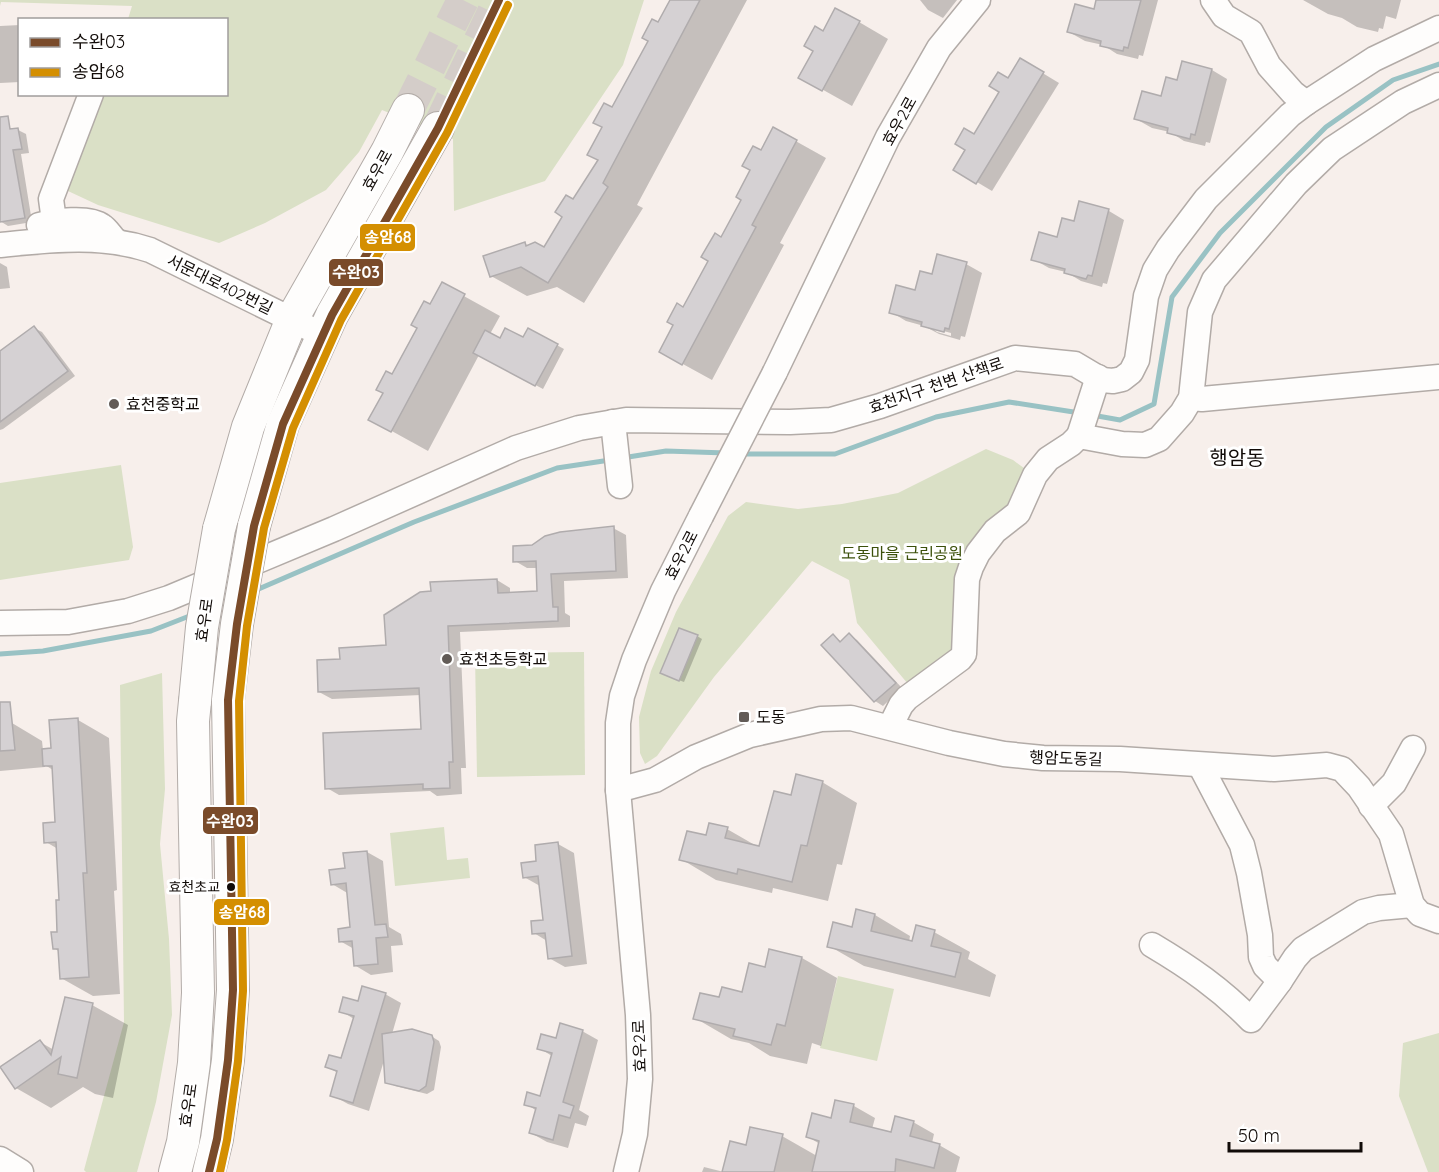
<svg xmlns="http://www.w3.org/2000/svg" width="1439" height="1172" viewBox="0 0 1439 1172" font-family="Quicksand,'Noto Sans KR',sans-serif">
<rect width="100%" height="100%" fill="#f7efeb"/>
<g fill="#dae0c6">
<polygon points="0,0 644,0 623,65 545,181 454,211 453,139 382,110 359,152 326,190 265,223 219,243 98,205 68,191 81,149 102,95 226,94 226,20 128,19 132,6 1,2 0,6"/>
<polygon points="986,449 1013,460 1028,471 1013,515 995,524 962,551 954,655 908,684 857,623 849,580 812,561 714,677 657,756 645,764 640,753 639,717 651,671 676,612 728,516 746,502 798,509 842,504 898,493"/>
<polygon points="121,465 133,547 129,560 0,580 0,483"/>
<polygon points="584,652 585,775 477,777 475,653"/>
<polygon points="162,673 165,789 160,844 169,939 172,1015 156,1102 137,1172 86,1172 84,1170 124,1022 120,685"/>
<polygon points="444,827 447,860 468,858 470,878 395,886 390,833"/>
<polygon points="838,976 894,989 877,1061 820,1048"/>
<polygon points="1439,1033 1439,1172 1428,1172 1399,1096 1403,1043"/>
</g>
<g fill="#0003" fill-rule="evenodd">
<polygon points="672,0 747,0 637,205 643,208 584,303 557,287 527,296 491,276 524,244 544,249 600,160 613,109"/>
<polygon points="920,0 957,0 943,18 928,10"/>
<polygon points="1098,0 1158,0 1143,56 1139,55 1138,59 1117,54 1103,45 1085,41 1069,32 1095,11"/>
<polygon points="1303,0 1401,0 1396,19 1386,16 1383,29 1379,28 1378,32 1357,27 1342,18 1328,14"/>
<polygon points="859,22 888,39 852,106 800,77 824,33"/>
<polygon points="20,25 20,82 0,83 0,26"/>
<polygon points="1021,60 1059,83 992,191 955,169"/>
<polygon points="1183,63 1212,70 1227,79 1210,143 1206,142 1205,146 1184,141 1170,132 1152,128 1136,119 1178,82"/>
<polygon points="774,129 826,158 780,243 784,245 712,380 661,352 742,199 762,152"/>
<polygon points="18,130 26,134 29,153 21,154 32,222 8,226 0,221 0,133"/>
<polygon points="1109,211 1124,220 1107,284 1103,283 1102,287 1081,281 1066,272 1049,268 1033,259 1075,223"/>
<polygon points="0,263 7,267 10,288 0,289"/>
<path d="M966 264 982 273 965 337 961 336 960 340 939 334 924 326 906 321 891 312 933 276ZM932 328 951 333V336L937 332Z"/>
<polygon points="442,284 500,316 490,334 500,340 524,339 529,330 564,349 543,389 479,355 428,451 370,419"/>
<polygon points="34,328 42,332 75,376 3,429 0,430 0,353"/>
<polygon points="613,528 626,535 628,578 564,581 565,613 570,616 570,627 460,632 466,768 461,768 462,794 437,796 430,791 339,795 327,788 422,730 421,695 332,699 319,692 341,661 387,647 497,580 510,588 510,593 539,592 538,568 527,568 515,561 532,547"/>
<polygon points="849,635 857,640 902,688 883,706 875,701 823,645 833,636 842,642"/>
<polygon points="697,636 702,639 684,682 667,676"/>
<polygon points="78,720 109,738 117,890 114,891 120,994 93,996 61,978 60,952 54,948 59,933 61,901 58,849 46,842 56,823 53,770 45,765 45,767 0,771 0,724 12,723 42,741 43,750 52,750"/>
<polygon points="822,782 857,803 842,865 837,864 828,901 773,888 772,893 716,880 681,859 707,837 727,829 760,848 792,797"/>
<polygon points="558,844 574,853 587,964 565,967 549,958 547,941 534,933 545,921 540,886 524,877"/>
<polygon points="367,852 383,861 389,927 401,934 403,945 391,946 393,972 371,975 356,966 354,949 340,941 352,929 349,894 332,884"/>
<polygon points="875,915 910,936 909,942 913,943 934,932 970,952 968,959 996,975 990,997 864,966 829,946"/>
<polygon points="802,958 837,978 821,1046 812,1043 807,1064 770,1056 749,1043 731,1039 695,1018 720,999 743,994 766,969"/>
<polygon points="385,994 401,1003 392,1034 431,1036 439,1041 441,1047 434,1090 427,1094 395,1086 387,1082 385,1057 369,1111 348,1104 332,1095 338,1073 327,1067 342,1060 354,1019 341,1011"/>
<polygon points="92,1005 128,1025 113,1098 95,1094 83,1087 51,1108 16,1088 40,1042 54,1050"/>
<polygon points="582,1031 598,1040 579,1110 589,1116 586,1126 575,1123 568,1148 547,1142 531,1133 537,1111 526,1104 541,1098 552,1056 539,1048"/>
<polygon points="836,1102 854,1106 875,1118 872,1129 892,1134 913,1122 934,1134 932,1143 939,1145 960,1157 956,1172 702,1172 704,1167 724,1172 747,1147 782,1136 817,1156 820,1144 808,1137 832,1119"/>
</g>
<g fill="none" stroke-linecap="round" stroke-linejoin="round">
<g stroke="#99c2c4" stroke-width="5">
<polyline points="1092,415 1120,420 1154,404 1172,297 1220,233 1326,127 1393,80 1439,64"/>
<polyline points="741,454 835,454 936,417 1009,402 1080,413"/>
<polyline points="622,458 666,451 726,453"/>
<polyline points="254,591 414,522 557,468 610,460"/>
<polyline points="0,654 43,651 151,631 192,615"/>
</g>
</g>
<g fill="#d5d1d3" stroke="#b0acad" stroke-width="1.5">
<polygon points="670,0 700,0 603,183 608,187 548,283 521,267 490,277 483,256 525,242 526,246 535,242 544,247 562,217 555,212 566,195 573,199 598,160 587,155 602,127 593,123 604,103 612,107 648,41 642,38 652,19 658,22"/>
<polygon points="1096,0 1141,0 1128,48 1124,47 1123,51 1100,46 1101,41 1067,32 1075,4 1094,9"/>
<polygon points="835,8 860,21 822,91 798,78 813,51 804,46 815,26 823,31"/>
<polygon points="1020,58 1044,72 976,184 953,170 965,150 955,144 964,128 974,134 999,92 989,86 998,72 1008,78"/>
<polygon points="1182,61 1212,69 1195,135 1191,134 1190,139 1167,133 1168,128 1134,119 1142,91 1161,96 1166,77 1177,80"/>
<polygon points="8,116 10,129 18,128 22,149 13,150 25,218 0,222 0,117"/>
<polygon points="773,127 797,140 752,225 756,227 682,365 659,352 673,325 667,322 677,303 683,307 708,261 701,257 715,233 721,237 741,200 736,197 750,170 742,166 753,146 761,150"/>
<polygon points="1079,201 1109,209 1092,276 1088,275 1086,279 1064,273 1065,269 1031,260 1039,232 1057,237 1062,218 1074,221"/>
<polygon points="937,254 967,262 949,329 945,328 944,332 921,326 922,322 889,313 896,285 915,290 920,271 932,274"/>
<polygon points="442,282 465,294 391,432 368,420 383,393 376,390 386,371 392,374 417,328 411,325 424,301 430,304"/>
<polygon points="34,326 68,371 0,422 0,351"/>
<polygon points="505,328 523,337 528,328 558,344 535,386 473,353 485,330 500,338"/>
<polygon points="614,526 616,571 551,574 553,607 558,607 558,621 448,626 453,762 449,762 450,788 423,789 423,784 325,789 323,733 421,729 419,688 318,692 317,660 340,659 339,648 386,645 384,615 420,592 431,591 430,582 497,579 498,593 537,591 536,561 513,562 513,546 532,545 545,536 560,532"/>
<polygon points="679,628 698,635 679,681 660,673"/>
<polygon points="849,633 896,683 874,702 821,645 833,634 840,642"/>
<polygon points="0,702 10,702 15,750 0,751"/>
<polygon points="78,718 87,873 83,873 89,977 60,979 58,949 53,949 51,932 57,932 56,900 59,900 56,842 44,843 43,823 55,822 52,766 43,766 42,749 51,748 49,720"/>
<polygon points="796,774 823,781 807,846 801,845 792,882 738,869 737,874 679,860 687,831 706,835 709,823 728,827 725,838 759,846 774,791 791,795"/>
<polygon points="558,842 572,956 548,959 545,933 532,934 531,921 543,920 538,876 523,878 521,863 536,861 535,845"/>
<polygon points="367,851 375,925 386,924 388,937 376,938 378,964 354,966 352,941 339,942 338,929 350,927 346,883 331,885 329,870 345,868 343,853"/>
<polygon points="856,909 875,914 871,931 912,941 916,925 935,930 931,946 961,953 955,977 827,947 833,922 852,927"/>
<polygon points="769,949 802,957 785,1026 777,1024 771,1045 733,1036 735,1029 693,1019 700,993 719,997 722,987 742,992 749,963 765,967"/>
<polygon points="362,986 386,993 353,1103 330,1096 337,1071 325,1067 329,1055 341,1058 354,1016 339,1012 343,997 358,1001"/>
<polygon points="65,997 93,1003 77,1078 58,1074 61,1057 15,1089 0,1067 40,1040 51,1055"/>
<polygon points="560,1023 583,1030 563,1102 574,1106 570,1118 559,1115 553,1140 529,1133 536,1108 524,1105 527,1092 540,1096 552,1053 537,1049 541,1034 556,1038"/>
<polygon points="412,1029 432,1035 434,1042 426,1086 419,1091 385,1083 382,1034"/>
<polygon points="835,1100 854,1104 850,1122 891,1132 895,1116 914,1121 910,1136 940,1144 934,1168 896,1159 895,1172 812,1172 819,1141 806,1137 812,1113 831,1118"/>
<polygon points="750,1127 783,1134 774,1172 722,1172 730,1141 746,1145"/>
</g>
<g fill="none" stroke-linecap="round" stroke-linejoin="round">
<g stroke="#d4cdc9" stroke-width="32" stroke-dasharray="32 16" stroke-linecap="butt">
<polyline points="408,110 463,0"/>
<polyline points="438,128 499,0"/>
</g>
<defs>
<g id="minor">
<polyline points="1213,0 1224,16 1251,32 1269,66 1293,93 1306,103"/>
<polyline points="54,221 51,199 91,94"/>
<path d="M39 225C54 221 89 216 102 226 107 229 111 236 115 240"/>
<path d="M0 245C51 240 102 234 150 250L323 335"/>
<polyline points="775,372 888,137 939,48 978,0"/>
<polyline points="1191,398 1202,399 1439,377"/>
<polyline points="613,422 620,486"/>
<polyline points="1079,436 1098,377"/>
<polyline points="0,623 68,622 128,611 169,598 334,529 516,448 579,428 626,420 790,422 831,420 880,406 1015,358 1075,364 1102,380 1113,381 1122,379 1131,372 1137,360 1146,296 1155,270 1168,249 1206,199 1290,115 1306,103 1374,59 1439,28"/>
<polyline points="890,727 901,705 907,698 960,659 964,654 967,579 971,567 978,553 995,531 1018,513 1035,475 1048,459 1071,444 1079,436 1122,444 1145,445 1159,439 1182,413 1191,398 1200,312 1214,280 1296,184 1332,149 1403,102 1439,85"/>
<polyline points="618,790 655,780 696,757 750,735 821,719 851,718 949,743 1004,754 1043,758 1120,759 1274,769 1327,765 1342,769 1359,787 1391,834 1412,905 1420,914 1439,921"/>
<polyline points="1371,806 1394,783 1413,748"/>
<path d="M1152 945C1189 967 1221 989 1251 1020L1280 981 1265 966 1261 957 1260 935 1249 873 1242 845 1200 765"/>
<polyline points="1280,981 1295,958 1303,949 1363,912 1379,908 1412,905"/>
<polyline points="0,1159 21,1172"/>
<polyline points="626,1172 635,1134 640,1079 638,1015 618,790 618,723 622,696 634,660 663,591 701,516"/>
</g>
<g id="major">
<polyline points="254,526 283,424 332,315 438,128"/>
<polyline points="219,529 248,427 292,319 387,152 408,110"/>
<polyline points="175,1172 183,1142 194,1063 198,993 193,721 195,701"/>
<polyline points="209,1172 217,1139 228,1060 233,990 228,700"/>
</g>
</defs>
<use href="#minor" stroke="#b2aba7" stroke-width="27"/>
<use href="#major" stroke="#b2aba7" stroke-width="34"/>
<use href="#minor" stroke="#fefdfc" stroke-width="24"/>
<use href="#major" stroke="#fefdfc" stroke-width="32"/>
<defs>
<polyline id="minor-bridge" points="701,516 775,372"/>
<g id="major-bridge">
<polyline points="228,700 237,624 254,526"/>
<polyline points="195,701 202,627 219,529"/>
</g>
</defs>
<use href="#minor-bridge" stroke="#b2aba7" stroke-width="27" stroke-linecap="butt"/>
<use href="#major-bridge" stroke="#b2aba7" stroke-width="34" stroke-linecap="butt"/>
<use href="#minor-bridge" stroke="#fefdfc" stroke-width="24"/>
<use href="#major-bridge" stroke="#fefdfc" stroke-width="32"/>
<defs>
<polyline id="bus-1" points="209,1172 217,1139 228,1060 233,990 228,700 237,624 254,526 283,424 332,315 438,128 499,0"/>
<polyline id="bus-2" points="220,1172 227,1140 238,1061 243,991 239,701 247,626 264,528 293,428 341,320 447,133 508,5"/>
</defs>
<use href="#bus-1" stroke="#fff" stroke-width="12"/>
<use href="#bus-2" stroke="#fff" stroke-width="12"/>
<use href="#bus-1" stroke="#7a4b2a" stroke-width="8"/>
<use href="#bus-2" stroke="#d48f01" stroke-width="8"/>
</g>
<g fill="#625b57" stroke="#fff" stroke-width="2">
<circle cx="114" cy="404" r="6"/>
<circle cx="447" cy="659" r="6"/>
<rect x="738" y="711" width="12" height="12" rx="3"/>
</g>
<circle fill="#110b08" stroke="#fff" stroke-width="2" cx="231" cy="887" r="5"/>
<g text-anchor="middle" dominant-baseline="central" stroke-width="6" stroke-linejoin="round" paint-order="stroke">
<g font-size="14" fill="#110b08" stroke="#fff" text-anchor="end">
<text x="220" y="887">효천초교</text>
</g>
<g font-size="16" fill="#110b08" stroke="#fff">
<text transform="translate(899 121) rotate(-61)">효우2로</text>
<text transform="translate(377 170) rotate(-61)">효우로</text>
<text transform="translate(220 284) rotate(26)">서문대로402번길</text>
<text transform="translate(936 385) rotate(-19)">효천지구 천변 산책로</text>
<text transform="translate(681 555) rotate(-63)">효우2로</text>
<text transform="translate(204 620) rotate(-82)">효우로</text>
<text transform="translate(1066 758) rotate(2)">행암도동길</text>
<text transform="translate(639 1046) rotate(-92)">효우2로</text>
<text transform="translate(188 1105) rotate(-82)">효우로</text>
</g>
<g font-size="16" fill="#110b08" stroke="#fff" text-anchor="start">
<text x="126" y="404">효천중학교</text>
<text x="459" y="659">효천초등학교</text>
<text x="756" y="717">도동</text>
</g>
<g font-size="16" fill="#3b500a" stroke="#fff">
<text x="902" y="553">도동마을 근린공원</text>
</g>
<g font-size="20" fill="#110b08" stroke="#fff">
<text x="1237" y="457">행암동</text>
</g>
</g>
<g stroke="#fff" stroke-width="2">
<rect x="359" y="223" width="57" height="29" rx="6" fill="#d48f01"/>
<rect x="328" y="258" width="56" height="29" rx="6" fill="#7a4b2a"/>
<rect x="202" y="806" width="57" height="29" rx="6" fill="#7a4b2a"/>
<rect x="213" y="898" width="57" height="28" rx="6" fill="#d48f01"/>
</g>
<g font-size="16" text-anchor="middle" font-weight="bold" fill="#fff">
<text x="388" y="243">송암68</text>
<text x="356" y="278">수완03</text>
<text x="230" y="827">수완03</text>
<text x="242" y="918">송암68</text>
</g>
<rect x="18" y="18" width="210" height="78" fill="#ffffff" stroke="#a09d9c" stroke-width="1.5"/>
<rect x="30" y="38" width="30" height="9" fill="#7a4b2a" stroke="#a09d9c" stroke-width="1.5"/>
<text x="72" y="48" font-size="18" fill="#110b08">수완03</text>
<rect x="30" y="68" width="30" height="9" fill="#d48f01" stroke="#a09d9c" stroke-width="1.5"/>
<text x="72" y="78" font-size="18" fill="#110b08">송암68</text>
<path d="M1229 1142v9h132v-9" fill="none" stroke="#110b08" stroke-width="3"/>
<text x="1238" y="1142" font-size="18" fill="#110b08" stroke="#ffffff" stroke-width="4.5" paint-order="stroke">50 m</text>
</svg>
